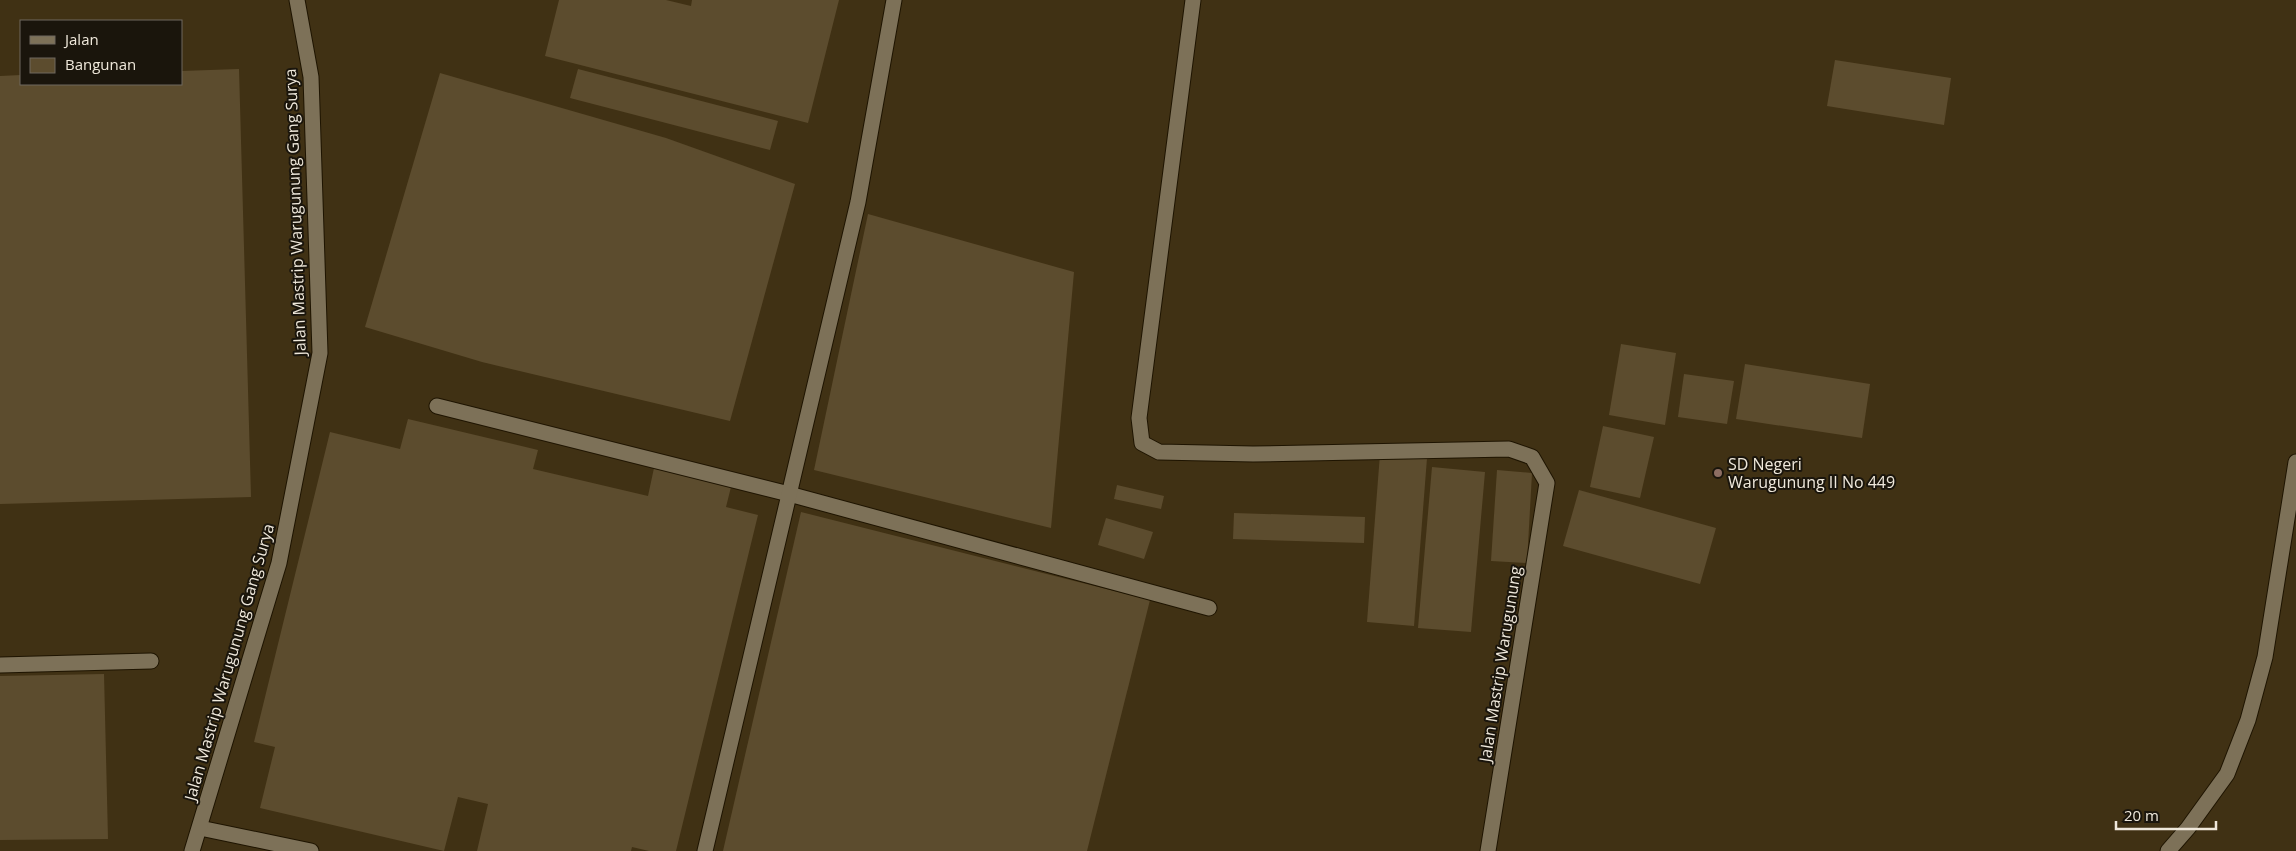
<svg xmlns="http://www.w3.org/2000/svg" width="2296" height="851" viewBox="0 0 2296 851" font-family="'Open Sans',sans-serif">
<rect width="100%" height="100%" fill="#372c16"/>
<path fill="#403114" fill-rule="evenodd" d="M0 0H2296V851H0ZM21 21H181V84H21Z"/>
<g fill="#5c4c2e">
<polygon points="559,0 666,0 691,6 692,0 839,0 808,123 545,56"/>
<polygon points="1835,60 1951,78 1944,125 1827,106"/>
<polygon points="239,69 251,497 0,504 0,76 21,75 21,84 181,84 181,71"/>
<polygon points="578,69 778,121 770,150 570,98"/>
<polygon points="440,73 666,138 795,184 730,421 482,362 365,327"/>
<polygon points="868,214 1074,272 1051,528 814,470"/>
<polygon points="1621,344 1676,353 1665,425 1609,415"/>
<polygon points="1745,364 1870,384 1862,438 1736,419"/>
<polygon points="1684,374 1734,381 1727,424 1678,417"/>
<polygon points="408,419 538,450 533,469 648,496 654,468 731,487 726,507 758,515 676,851 649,851 632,847 631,851 477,851 488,804 458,797 444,851 260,808 275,747 254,742 330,432 400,449"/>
<polygon points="1603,426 1654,437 1640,498 1590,487"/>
<polygon points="1380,454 1427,458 1414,626 1367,622"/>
<polygon points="1432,467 1485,472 1471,632 1418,628"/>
<polygon points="1497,470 1532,473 1527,563 1491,561"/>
<polygon points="1117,485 1164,496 1161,509 1114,499"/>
<polygon points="1579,490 1716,528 1700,584 1563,546"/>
<polygon points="801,512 1150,600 1087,851 723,851"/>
<polygon points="1234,513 1365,517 1364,543 1233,539"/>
<polygon points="1106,518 1153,532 1144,559 1098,545"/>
<polygon points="104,674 108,839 0,840 0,676"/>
</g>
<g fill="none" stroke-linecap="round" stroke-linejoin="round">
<defs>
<g id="minor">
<polyline points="1193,0 1139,418 1142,443 1159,452 1253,454 1509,449 1532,457 1547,483 1488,851"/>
<polyline points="437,406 789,494 1209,608"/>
<polyline points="0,665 151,661"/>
<polyline points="200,828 311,851"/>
<polyline points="192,851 279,563 320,353 311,77 297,0"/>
<polyline points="705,851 858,202 894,0"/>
<polyline points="2168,851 2188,828 2227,774 2248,720 2265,657 2296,462"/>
</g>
</defs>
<use href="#minor" stroke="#1e1401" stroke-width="17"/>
<use href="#minor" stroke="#7d7158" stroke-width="15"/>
</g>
<circle fill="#8d6e63" stroke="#1a150c" stroke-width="2" cx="1718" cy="473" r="5"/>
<g text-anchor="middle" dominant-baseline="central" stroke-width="4" stroke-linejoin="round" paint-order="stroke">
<g font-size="16" fill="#efe8db" stroke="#1a150c">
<text transform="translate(295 212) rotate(-92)">Jalan Mastrip Warugunung Gang Surya</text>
<text transform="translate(229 662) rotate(-74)">Jalan Mastrip Warugunung Gang Surya</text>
<text transform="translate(1500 664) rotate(-81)">Jalan Mastrip Warugunung</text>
</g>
<g font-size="16" fill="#efe8db" stroke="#1a150c" text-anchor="start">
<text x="1728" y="464">SD Negeri<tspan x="1728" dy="18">Warugunung II No 449</tspan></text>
</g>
</g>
<rect x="20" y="20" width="162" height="65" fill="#1a150c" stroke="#6f695f"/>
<rect x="30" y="36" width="25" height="8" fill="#7d7158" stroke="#6f695f"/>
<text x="65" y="45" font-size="15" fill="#efe8db">Jalan</text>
<rect x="30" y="58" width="25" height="15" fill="#5c4c2e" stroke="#6f695f"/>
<text x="65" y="70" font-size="15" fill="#efe8db">Bangunan</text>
<path d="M2116 821v8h100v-8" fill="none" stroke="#efe8db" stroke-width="2.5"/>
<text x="2124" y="821" font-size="15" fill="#efe8db" stroke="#1a150c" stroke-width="4" paint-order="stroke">20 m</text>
</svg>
